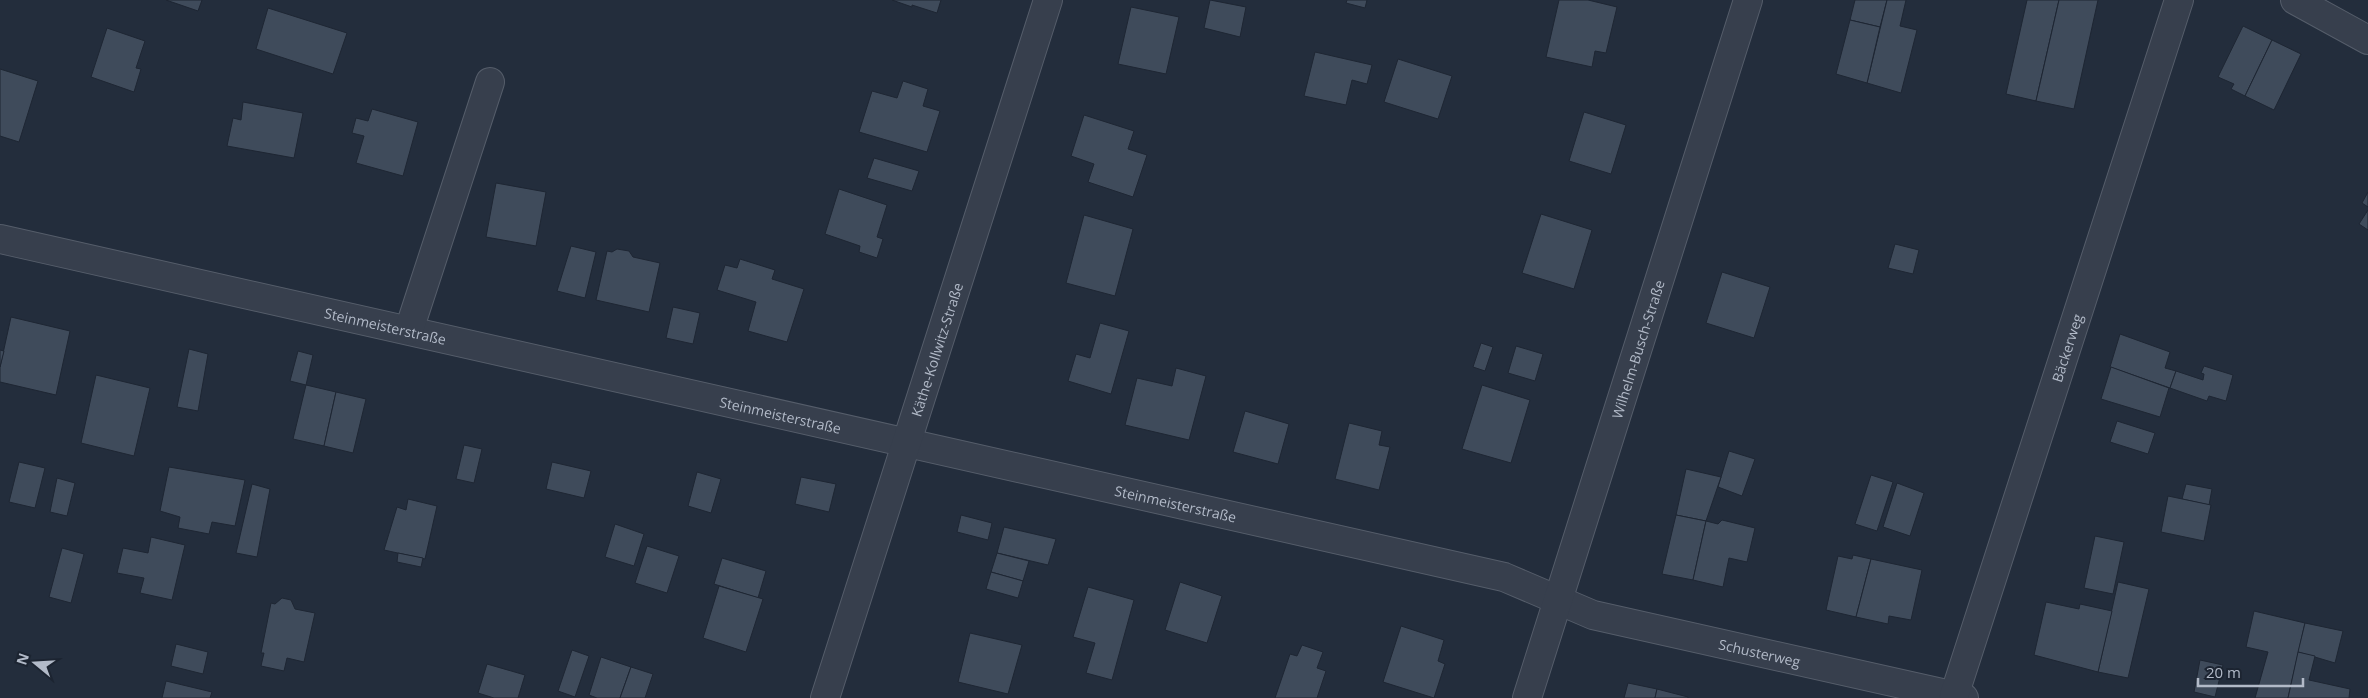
<svg xmlns="http://www.w3.org/2000/svg" width="2368" height="698" viewBox="0 0 2368 698" font-family="'Open Sans',sans-serif">
<rect width="100%" height="100%" fill="#232d3c"/>
<g fill="#3f4b5b" stroke="#1e2633">
<polygon points="166,0 202,0 198,11"/>
<polygon points="892,0 941,0 937,13 912,5 912,7"/>
<polygon points="1210,0 1246,7 1240,37 1204,28"/>
<polygon points="1347,0 1367,0 1365,8 1346,3"/>
<polygon points="1559,0 1588,0 1617,7 1606,53 1595,51 1592,67 1546,57"/>
<polygon points="1855,0 1887,0 1880,27 1850,20"/>
<polygon points="1887,0 1906,0 1900,26 1917,30 1901,93 1867,83"/>
<polygon points="2027,0 2059,0 2036,101 2006,94"/>
<polygon points="2059,0 2098,0 2074,109 2036,101"/>
<polygon points="1131,7 1179,17 1166,74 1118,64"/>
<polygon points="268,8 347,33 333,74 256,49"/>
<polygon points="1850,20 1880,27 1867,83 1836,74"/>
<polygon points="2243,26 2272,40 2245,96 2231,89 2234,84 2218,77"/>
<polygon points="107,28 145,41 136,68 141,69 134,92 91,77"/>
<polygon points="2272,40 2301,54 2274,110 2245,96"/>
<polygon points="1315,52 1372,65 1367,84 1352,80 1346,105 1304,96"/>
<polygon points="1398,59 1452,76 1438,119 1384,102"/>
<polygon points="0,69 38,81 19,142 0,136"/>
<polygon points="903,81 928,89 923,106 940,111 927,152 859,132 872,91 897,98"/>
<polygon points="243,102 303,113 294,158 227,146 233,118 241,120"/>
<polygon points="372,109 418,122 403,176 356,163 364,136 352,133 356,118 368,121"/>
<polygon points="1584,112 1626,125 1611,174 1569,161"/>
<polygon points="1084,115 1134,131 1128,149 1147,155 1133,197 1088,182 1094,164 1071,156"/>
<polygon points="874,158 919,171 912,191 867,178"/>
<polygon points="496,183 546,192 536,246 486,237"/>
<polygon points="839,189 887,205 877,237 883,239 877,258 859,252 860,246 825,234"/>
<polygon points="2368,192 2368,207 2362,203"/>
<polygon points="2368,210 2368,230 2359,224"/>
<polygon points="1541,214 1592,230 1574,289 1522,273"/>
<polygon points="1084,215 1133,229 1115,296 1066,283"/>
<polygon points="1895,244 1919,250 1913,274 1888,268"/>
<polygon points="571,246 596,252 585,298 557,291"/>
<polygon points="617,249 629,251 633,257 660,263 649,312 596,300 607,251 612,252"/>
<polygon points="740,259 775,270 772,279 804,289 787,342 748,331 756,302 717,290 725,265 737,268"/>
<polygon points="1722,272 1770,287 1754,338 1706,323"/>
<polygon points="673,307 700,313 693,344 666,338"/>
<polygon points="11,317 70,331 56,395 0,382 0,367"/>
<polygon points="1100,323 1129,331 1111,394 1068,381 1076,354 1090,358"/>
<polygon points="2120,334 2170,352 2165,368 2176,371 2170,388 2110,367"/>
<polygon points="1481,343 1493,347 1485,371 1473,367"/>
<polygon points="1516,346 1543,354 1535,381 1508,373"/>
<polygon points="189,349 208,354 198,411 177,407"/>
<polygon points="0,350 4,351 0,367"/>
<polygon points="298,351 313,355 306,385 290,381"/>
<polygon points="2204,366 2233,375 2226,401 2209,396 2207,401 2170,388 2176,371 2203,380 2204,374 2201,373"/>
<polygon points="2111,367 2169,388 2160,417 2101,399"/>
<polygon points="1176,368 1206,376 1189,440 1125,425 1137,378 1172,386"/>
<polygon points="96,375 150,388 134,456 81,443"/>
<polygon points="306,385 336,392 324,446 293,439"/>
<polygon points="1482,385 1530,400 1511,463 1462,449"/>
<polygon points="336,392 366,399 353,453 324,446"/>
<polygon points="1245,411 1289,424 1278,464 1233,452"/>
<polygon points="2117,421 2155,433 2148,454 2110,442"/>
<polygon points="1349,423 1382,431 1379,445 1390,447 1379,490 1335,479"/>
<polygon points="464,445 482,449 474,483 456,479"/>
<polygon points="1729,451 1755,459 1742,496 1718,487"/>
<polygon points="19,462 45,468 35,508 9,502"/>
<polygon points="552,462 591,471 584,498 546,489"/>
<polygon points="169,467 245,480 235,526 212,522 209,534 178,528 180,517 160,511"/>
<polygon points="1686,469 1721,477 1706,521 1676,515"/>
<polygon points="697,472 721,479 711,513 688,506"/>
<polygon points="1871,475 1893,482 1877,531 1855,524"/>
<polygon points="801,477 836,484 829,512 795,504"/>
<polygon points="57,478 75,483 67,516 50,512"/>
<polygon points="1897,483 1924,493 1910,536 1883,527"/>
<polygon points="252,484 270,489 257,557 236,553"/>
<polygon points="2186,484 2212,489 2209,505 2182,499"/>
<polygon points="2168,496 2211,505 2204,541 2161,532"/>
<polygon points="408,499 437,506 425,559 384,550 397,507 406,510"/>
<polygon points="961,515 992,523 988,540 957,532"/>
<polygon points="1676,515 1706,521 1693,580 1662,574"/>
<polygon points="1722,520 1755,528 1747,562 1729,558 1723,587 1693,580 1706,521 1718,524"/>
<polygon points="615,524 644,534 634,566 605,557"/>
<polygon points="1004,527 1056,539 1048,565 997,553"/>
<polygon points="2095,536 2124,542 2113,594 2084,588"/>
<polygon points="151,537 185,545 172,600 140,593 144,578 117,573 123,548 148,553"/>
<polygon points="647,546 679,556 667,593 635,583"/>
<polygon points="62,548 84,554 71,603 49,597"/>
<polygon points="398,553 423,558 421,567 397,562"/>
<polygon points="997,553 1029,561 1023,581 991,572"/>
<polygon points="1853,555 1871,559 1856,617 1826,610 1838,556 1852,559"/>
<polygon points="722,558 766,571 758,598 714,584"/>
<polygon points="1871,559 1922,570 1911,620 1889,616 1888,624 1856,617"/>
<polygon points="991,572 1023,581 1018,598 986,589"/>
<polygon points="1180,582 1222,596 1207,643 1165,630"/>
<polygon points="2118,582 2149,589 2128,678 2098,672"/>
<polygon points="719,586 763,599 746,652 703,638"/>
<polygon points="1088,587 1134,600 1112,680 1086,673 1095,643 1073,637"/>
<polygon points="282,598 291,600 295,609 315,613 304,662 287,658 284,671 261,666 264,653 261,653 271,603 275,604"/>
<polygon points="2046,602 2079,609 2080,604 2112,611 2098,672 2034,655"/>
<polygon points="2254,611 2305,623 2288,698 2255,698 2268,652 2246,647"/>
<polygon points="2305,623 2343,631 2335,663 2298,652"/>
<polygon points="1401,626 1444,640 1438,661 1445,664 1434,698 1383,682"/>
<polygon points="970,633 1022,645 1008,694 958,682"/>
<polygon points="176,644 208,652 203,674 171,666"/>
<polygon points="1302,645 1323,652 1317,668 1326,671 1317,698 1275,698 1290,654 1297,656"/>
<polygon points="572,650 589,656 575,697 558,691"/>
<polygon points="2298,652 2315,656 2309,680 2350,689 2349,698 2288,698"/>
<polygon points="601,657 631,667 620,698 597,698 589,695"/>
<polygon points="2200,660 2223,665 2215,697 2194,692"/>
<polygon points="487,664 525,675 518,698 494,698 478,693"/>
<polygon points="631,667 653,674 645,698 620,698"/>
<polygon points="166,681 212,692 210,698 162,698"/>
<polygon points="1628,683 1657,689 1655,698 1624,698"/>
<polygon points="1657,689 1688,697 1688,698 1655,698"/>
</g>
<g fill="none" stroke-linecap="round" stroke-linejoin="round">
<defs>
<g id="minor">
<polyline points="2295,0 2368,40"/>
<path id="s1" d="M0 239 1504 577 1593 615 1964 698"/>
<polyline points="409,330 490,82"/>
<path id="s2" d="M1954 696 2179 0"/>
<path id="s3" d="M825 698 1048 0"/>
<path id="s4" d="M1527 698 1748 0"/>
</g>
</defs>
<use href="#minor" stroke="#555d6a" stroke-width="30"/>
<use href="#minor" stroke="#373f4d" stroke-width="28"/>
</g>
<g text-anchor="middle" dominant-baseline="central" stroke-width="4" stroke-linejoin="round" paint-order="stroke">
<g font-size="14" fill="#b2bac8" stroke="#1c2431">
<text stroke="none"><textPath href="#s1" startOffset="395">Steinmeisterstraße</textPath></text>
<text stroke="none"><textPath href="#s2" startOffset="366">Bäckerweg</textPath></text>
<text stroke="none"><textPath href="#s3" startOffset="366">Käthe-Kollwitz-Straße</textPath></text>
<text stroke="none"><textPath href="#s4" startOffset="366">Wilhelm-Busch-Straße</textPath></text>
<text stroke="none"><textPath href="#s1" startOffset="800">Steinmeisterstraße</textPath></text>
<text stroke="none"><textPath href="#s1" startOffset="1205">Steinmeisterstraße</textPath></text>
<text stroke="none"><textPath href="#s1" startOffset="1809">Schusterweg</textPath></text>
</g>
</g>
<g transform="translate(35 663) rotate(288)" stroke="#1c2431" stroke-width="4" paint-order="stroke">
<path d="M0-4L9 19L0 12L-9 19Z" fill="#b2bac8"/>
<text y="-8" font-size="14" font-weight="bold" text-anchor="middle" fill="#b2bac8">N</text>
</g>
<path d="M2198 678v8h105v-8" fill="none" stroke="#b2bac8" stroke-width="2.5"/>
<text x="2206" y="678" font-size="15" fill="#b2bac8" stroke="#1c2431" stroke-width="4" paint-order="stroke">20 m</text>
</svg>
